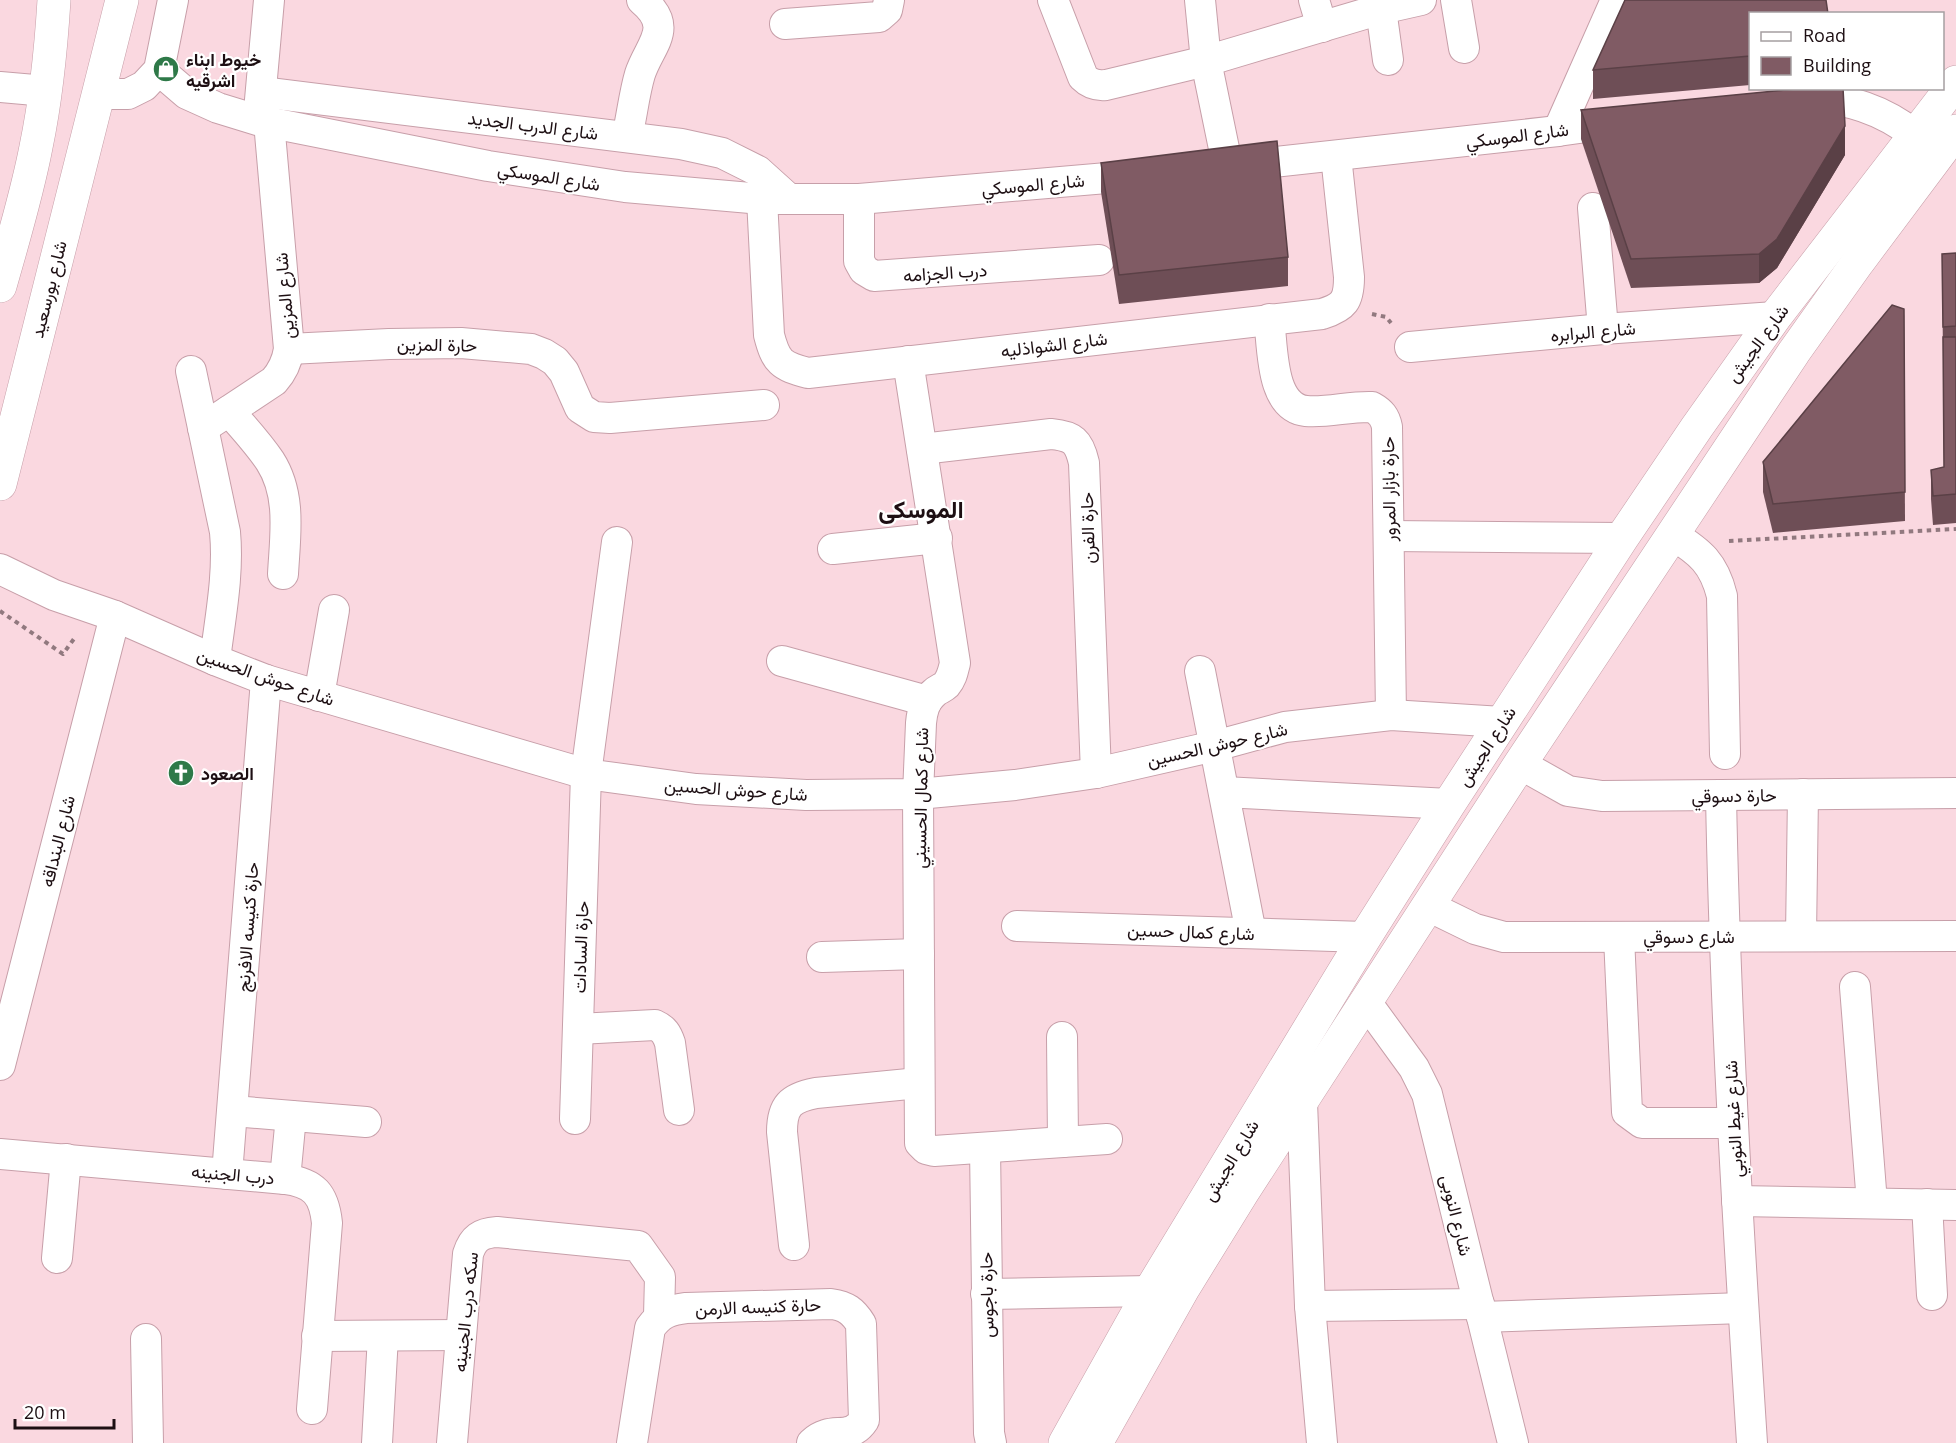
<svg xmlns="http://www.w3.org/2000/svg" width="1956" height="1443" viewBox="0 0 1956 1443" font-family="'Open Sans',Vazirmatn,sans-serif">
<rect width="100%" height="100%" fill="#fad8e0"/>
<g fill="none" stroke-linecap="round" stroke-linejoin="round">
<defs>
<g id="minor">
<path d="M1053 0 1083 77C1090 84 1096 86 1106 85L1206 61 1381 9 1421 0"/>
<polyline points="1200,0 1206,61 1228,168"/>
<polyline points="1314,0 1322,27"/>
<polyline points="1456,0 1464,48"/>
<polyline points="1381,9 1388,60"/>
<polyline points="785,24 879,17 887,10 889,0"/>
<polyline points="159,70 187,94 218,108 257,120 488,166 625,187 762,199 859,199 1142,175"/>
<polyline points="0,87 46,91"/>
<polyline points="261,92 681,144 722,153 758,171 789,199"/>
<polyline points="98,94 128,94 144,86 159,70 173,0"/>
<path d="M1804 98C1846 97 1882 109 1915 135"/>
<polyline points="259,111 269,0"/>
<polyline points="1558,131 1616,0"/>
<path d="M627 137C632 116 634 94 640 74 650 44 675 28 642 0"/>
<polyline points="1238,166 1558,131 1622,122"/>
<path d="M762 199 769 335C776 362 781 366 808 373L1322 314C1344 307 1349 301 1349 277L1336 156"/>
<polyline points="859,199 859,261 864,270 874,276 1099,260"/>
<polyline points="1593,208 1603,329"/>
<path d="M1269 319C1273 347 1270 407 1306 411 1327 413 1350 406 1372 407 1381 412 1385 417 1387 427L1391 715"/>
<polyline points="1410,347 1603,329 1775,317"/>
<polyline points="289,349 389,344 461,343 531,349 544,354 555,361 564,372 580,408 594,417 610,418 764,405"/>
<path d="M908 361 955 663C953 671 952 678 946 685 943 688 938 689 934 693 925 700 922 711 921 723L918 794 920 1143 926 1149 934 1151 1107 1139"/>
<path d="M191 371 225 532C229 575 220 618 215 660"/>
<path d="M229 411C243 427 258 443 270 461 292 495 285 536 283 574"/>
<path d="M203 428 274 381C283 371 287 362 289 349L269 122"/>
<path d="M922 449 1051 434C1073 436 1079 441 1084 463L1096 773"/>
<path d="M1673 535C1700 552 1714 563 1722 596L1725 754"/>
<polyline points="1389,536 1622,538"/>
<polyline points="833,549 937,538"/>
<polyline points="0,569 54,595 115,616 215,660 266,680 586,774 696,789 806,795 918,794 1015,785 1096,773 1215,746 1285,727 1391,715 1502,722"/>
<polyline points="782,661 927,701"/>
<polyline points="1200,671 1251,933"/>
<polyline points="319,696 334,610"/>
<polyline points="1520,764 1568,791 1602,796 1956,793"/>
<polyline points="1224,792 1449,804"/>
<path d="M1721 795C1725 1011 1738 1227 1752 1443"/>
<polyline points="1428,906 1475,929 1504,937 1956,936"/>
<polyline points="1017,926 1365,937"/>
<polyline points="1801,936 1803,794"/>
<polyline points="1619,937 1627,1112 1642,1123 1733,1123"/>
<polyline points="822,957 919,954"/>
<polyline points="1855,987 1872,1203"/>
<polyline points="1366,1002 1414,1068 1427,1094 1513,1443"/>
<path d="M578 1029 655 1025C664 1029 667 1034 670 1043L679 1110"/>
<polyline points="1062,1037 1063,1142"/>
<polyline points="0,1065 115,616"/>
<polyline points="1302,1102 1310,1306 1322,1443"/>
<polyline points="233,1111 366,1122"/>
<polyline points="575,1119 586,774 617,542"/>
<polyline points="985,1148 989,1433 991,1443"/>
<path d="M0 1154 285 1179C314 1183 324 1194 327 1223L312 1409"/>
<polyline points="227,1174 266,680"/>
<polyline points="285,1179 291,1116"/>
<polyline points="1737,1201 1956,1205"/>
<polyline points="1927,1204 1932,1295"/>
<path d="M794 1245 782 1132C782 1106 790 1098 816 1093L919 1083"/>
<polyline points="57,1258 66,1159"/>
<polyline points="986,1294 1150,1291"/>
<polyline points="1310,1306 1479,1304"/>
<polyline points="1482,1317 1743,1308"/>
<polyline points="317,1336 461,1335"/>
<polyline points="146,1339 148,1443"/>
<polyline points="377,1443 383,1336"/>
<path d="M452 1443 468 1254C473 1238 481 1233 497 1232L638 1246 660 1277 659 1316"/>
<path d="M632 1443 650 1328C660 1314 669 1310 686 1308L831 1304C846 1306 853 1311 861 1324L864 1420C849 1443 832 1424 812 1443"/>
</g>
<g id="secondary">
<polyline points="1065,1443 1150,1291 1365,937 1449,804 1622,538 1697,427 1775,317 1956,82"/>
<polyline points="1096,1443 1184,1287 1242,1193 1520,764 1794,352 1858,262 1956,131"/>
</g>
<g id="primary">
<path d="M0 286C13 240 27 194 36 147 46 99 51 49 54 0"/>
<polyline points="0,484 122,0"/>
</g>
</defs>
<use href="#minor" stroke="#c79fa9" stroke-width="32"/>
<use href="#secondary" stroke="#c79fa9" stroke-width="34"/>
<use href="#primary" stroke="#c79fa9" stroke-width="34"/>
<g stroke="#91797f" stroke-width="4" stroke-dasharray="4.5 4.5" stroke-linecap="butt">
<polyline points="1372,314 1386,317 1391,323"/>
<polyline points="1729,541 1956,529"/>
<polyline points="0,611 63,654 76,636"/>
</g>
<use href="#minor" stroke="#fff" stroke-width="30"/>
<use href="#secondary" stroke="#fff" stroke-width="33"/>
<use href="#primary" stroke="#fff" stroke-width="33"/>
</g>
<g fill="#6e4e56">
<polygon points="1750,14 1750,85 1593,99 1593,70"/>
<polygon points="1581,110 1845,155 1777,268 1759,283 1631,288 1581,139"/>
<polygon points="1101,163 1288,257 1288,286 1119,304 1101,192"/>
<polygon points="1956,253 1956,523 1933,525 1931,499 1931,470 1944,467 1942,254"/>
<polygon points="1904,309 1905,521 1773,533 1763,492 1763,462"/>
</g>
<polygon fill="#5a4046" points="1845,126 1845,155 1777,268 1759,283 1759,254"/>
<g fill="#805b64" stroke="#5a4046" stroke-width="1.5">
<polygon points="1625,0 1826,0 1828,14 1750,14 1750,56 1593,70"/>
<polygon points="1806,88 1843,88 1845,126 1777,239 1759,254 1631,259 1581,110"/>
<polygon points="1277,141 1288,257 1119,275 1101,163"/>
<polygon points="1956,253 1956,326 1943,327 1942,254"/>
<polygon points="1892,305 1904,309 1905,492 1773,504 1763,462"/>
<polygon points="1943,337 1956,337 1956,494 1933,496 1931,470 1944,467"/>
</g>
<defs>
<symbol id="shop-disc" viewBox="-11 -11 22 22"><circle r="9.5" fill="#2e7948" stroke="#fff"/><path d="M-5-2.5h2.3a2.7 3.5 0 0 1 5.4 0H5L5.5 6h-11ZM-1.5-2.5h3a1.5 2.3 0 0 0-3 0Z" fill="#fff"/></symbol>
<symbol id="church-disc" viewBox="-11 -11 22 22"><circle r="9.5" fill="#2e7948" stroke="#fff"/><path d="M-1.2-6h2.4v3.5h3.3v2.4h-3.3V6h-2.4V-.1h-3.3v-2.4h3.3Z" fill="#fff"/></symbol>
</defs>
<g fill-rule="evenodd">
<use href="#shop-disc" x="151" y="54" width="30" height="30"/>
<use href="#church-disc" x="166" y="758" width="30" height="30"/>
</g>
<g text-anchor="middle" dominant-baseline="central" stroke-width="4.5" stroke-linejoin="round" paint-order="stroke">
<g font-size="18" font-weight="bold" fill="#1d0f13" stroke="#fff" text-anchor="start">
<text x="186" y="59">خيوط ابناء<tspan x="186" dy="21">اشرقيه</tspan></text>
<text x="201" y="773">الصعود</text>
</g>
<g font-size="18" fill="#1d0f13" stroke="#fff">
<text transform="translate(533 125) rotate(7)">شارع الدرب الجديد</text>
<text transform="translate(1517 135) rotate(-7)">شارع الموسكي</text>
<text transform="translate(549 176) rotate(9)">شارع الموسكي</text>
<text transform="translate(1033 184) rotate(-5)">شارع الموسكي</text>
<text transform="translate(945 272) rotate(-4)">درب الجزامه</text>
<text transform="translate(48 289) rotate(-76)">شارع بورسعيد</text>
<text transform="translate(284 296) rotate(-95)">شارع المزين</text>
<text transform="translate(1593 331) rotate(-5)">شارع البرابره</text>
<text transform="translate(1757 343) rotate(-54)">شارع الجيش</text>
<text transform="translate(437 344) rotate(1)">حارة المزين</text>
<text transform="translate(1054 344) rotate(-7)">شارع الشواذليه</text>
<text transform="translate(1388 489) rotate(-91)">حارة بازار المرور</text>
<text transform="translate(1087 528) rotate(-92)">حارة الفرن</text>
<text transform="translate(266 676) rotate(19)">شارع حوش الحسين</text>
<text transform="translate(1217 744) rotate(-13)">شارع حوش الحسين</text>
<text transform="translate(1486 746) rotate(-57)">شارع الجيش</text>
<text transform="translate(736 789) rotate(4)">شارع حوش الحسين</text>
<text transform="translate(1734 795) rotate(-1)">حارة دسوقي</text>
<text transform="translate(920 798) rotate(-89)">شارع كمال الحسيني</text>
<text transform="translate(57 841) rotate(-76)">شارع البنداقه</text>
<text transform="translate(247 927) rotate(-86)">حارة كنيسه الافرنج</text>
<text transform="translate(1191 931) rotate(2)">شارع كمال حسين</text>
<text x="1689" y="936">شارع دسوقي</text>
<text transform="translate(580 947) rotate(-88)">حارة السادات</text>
<text transform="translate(1733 1119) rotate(-93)">شارع غيط النوبي</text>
<text transform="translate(1230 1160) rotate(-59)">شارع الجيش</text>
<text transform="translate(233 1174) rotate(5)">درب الجنينه</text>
<text transform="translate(1457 1215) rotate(76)">شارع النوبى</text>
<text transform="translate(986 1295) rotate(-91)">حارة باجوس</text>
<text transform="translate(758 1306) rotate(-2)">حارة كنيسه الارمن</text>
<text transform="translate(465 1312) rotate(-84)">سكه درب الجنينه</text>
</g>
<g font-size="24" font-weight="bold" fill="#1d0f13" stroke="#fff">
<text x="921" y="508">الموسكى</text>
</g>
</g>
<rect x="1749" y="12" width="195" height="78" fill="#ffffff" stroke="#a59fa1" stroke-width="1.5"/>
<rect x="1761" y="32" width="30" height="9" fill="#ffffff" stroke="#a59fa1" stroke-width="1.5"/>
<text x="1803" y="42" font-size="18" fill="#1d0f13">Road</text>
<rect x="1761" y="57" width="30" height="18" fill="#805b64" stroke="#a59fa1" stroke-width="1.5"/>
<text x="1803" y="72" font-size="18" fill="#1d0f13">Building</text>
<path d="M15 1419v9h99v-9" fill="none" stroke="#1d0f13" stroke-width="3"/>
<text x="24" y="1419" font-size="18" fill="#1d0f13" stroke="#ffffff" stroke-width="4.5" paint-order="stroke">20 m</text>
</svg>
